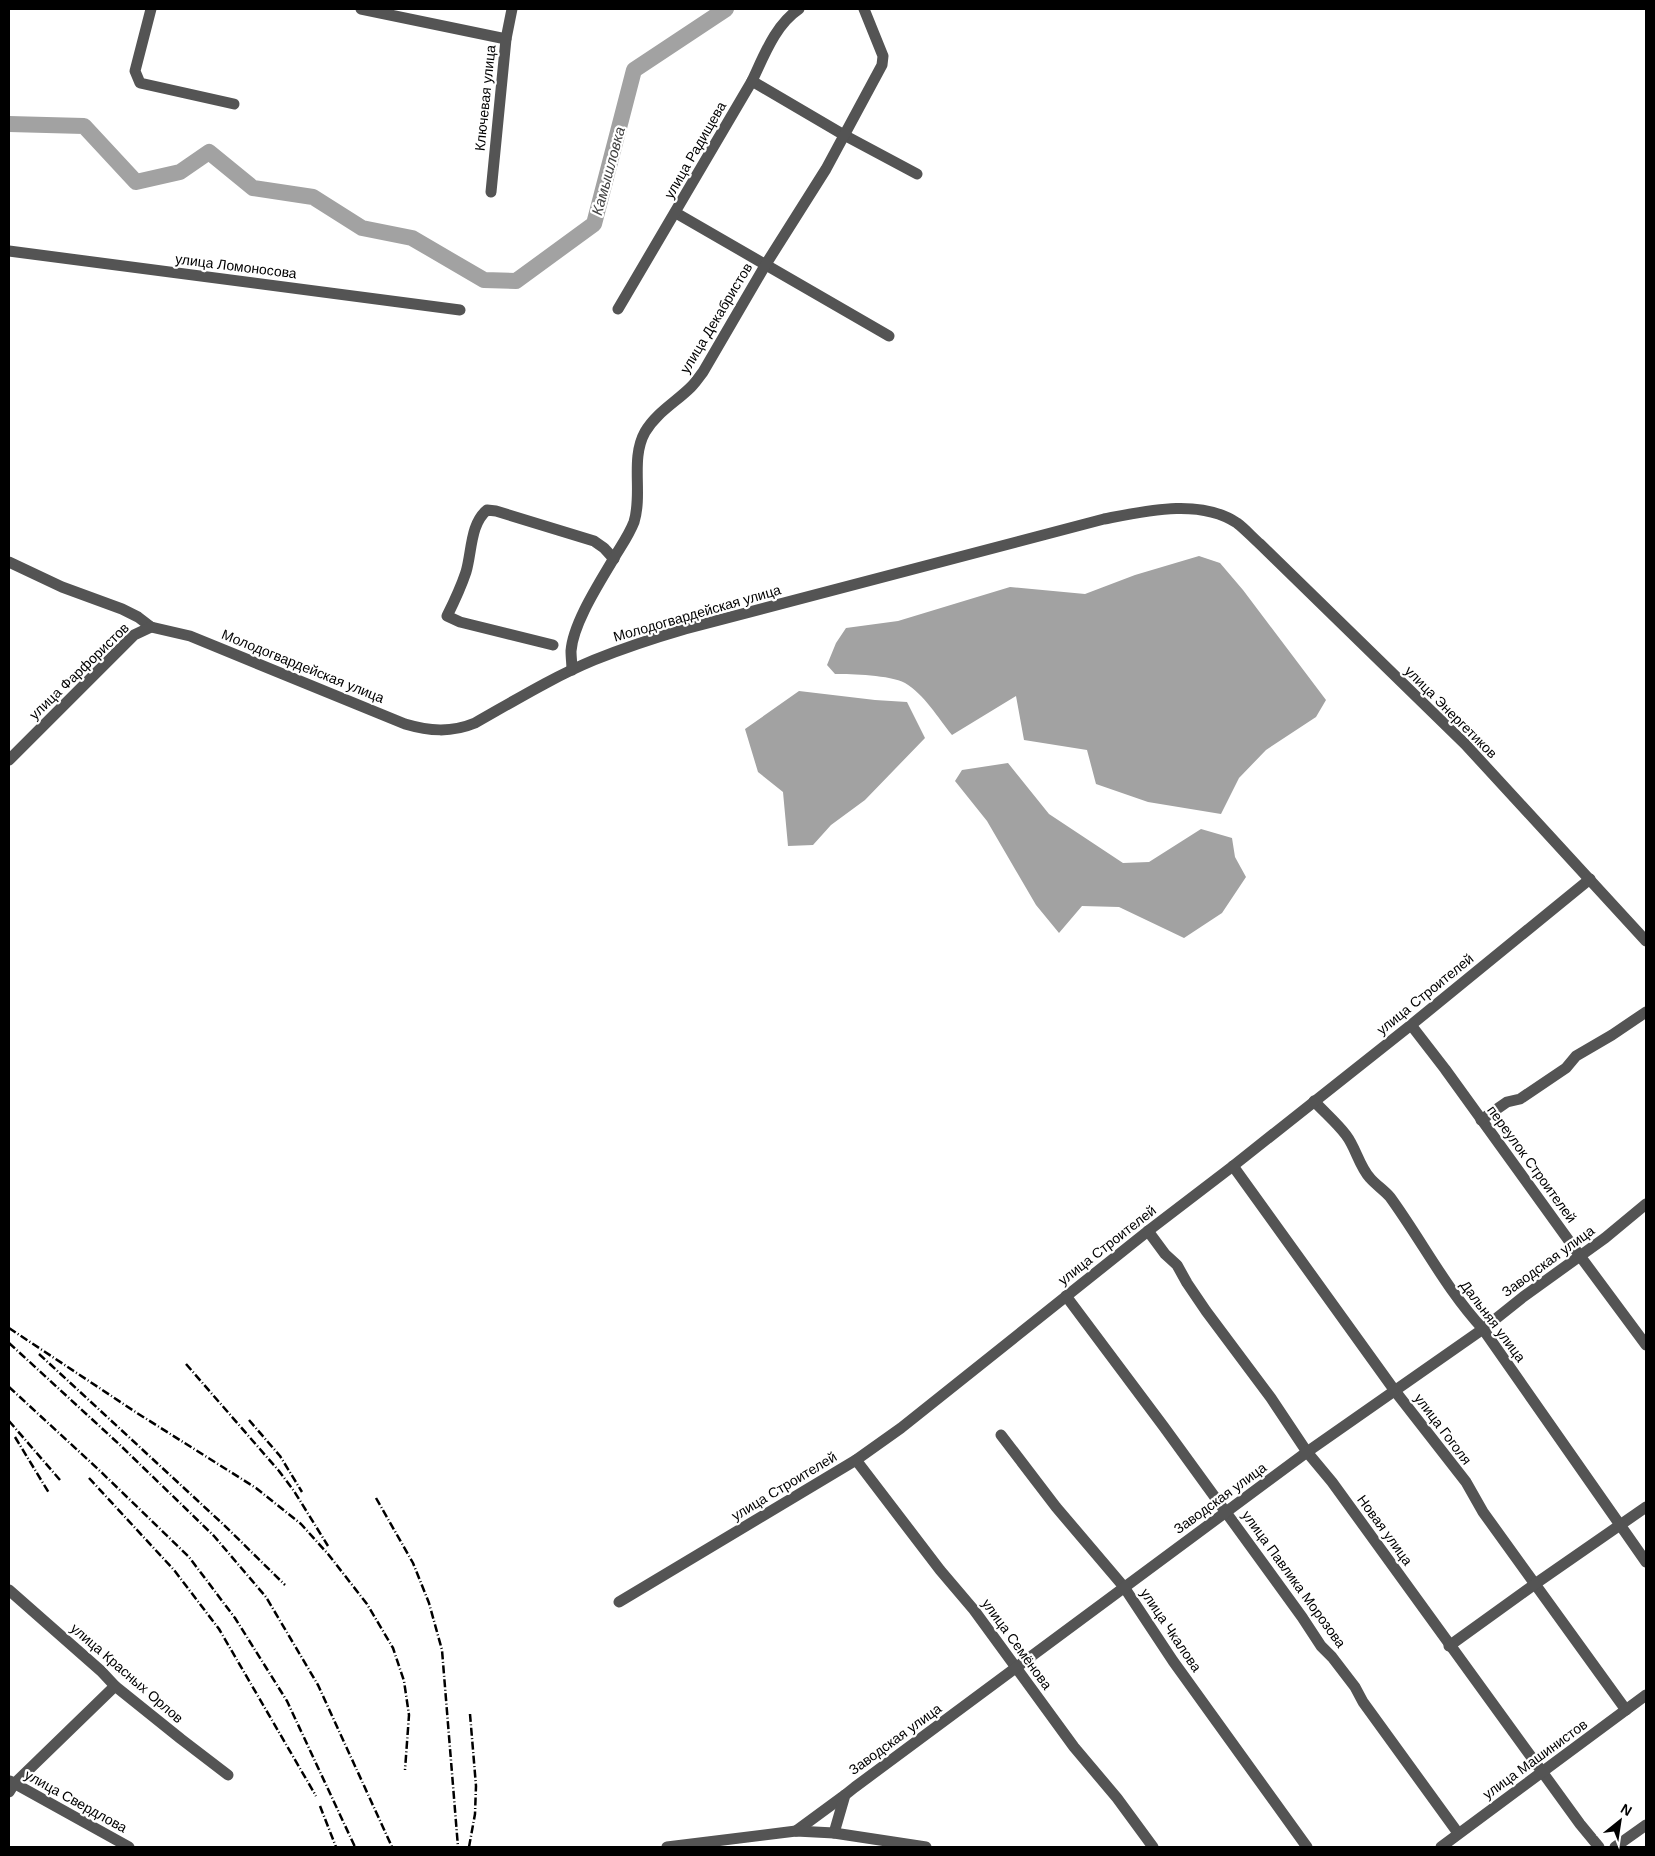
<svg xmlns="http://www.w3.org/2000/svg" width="1655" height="1856" viewBox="0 0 1655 1856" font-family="Helvetica,sans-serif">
<rect width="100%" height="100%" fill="#fff"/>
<g fill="#a2a2a2">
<path d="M1199 556 1220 563 1243 590 1326 700 1316 717 1266 750 1239 778 1221 814 1148 802 1096 784 1087 750 1024 740 1016 696 952 735C938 718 924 694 905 683 890 675 852 674 835 674L827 665 836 643 846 628 898 621 1010 587 1085 594 1135 575Z"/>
<polygon points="799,691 875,700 907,702 925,738 865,800 831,825 813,845 788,846 783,792 758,772 745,729"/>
<polygon points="1008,763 1049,814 1123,863 1149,862 1201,829 1232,838 1235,857 1246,877 1222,913 1184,938 1119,907 1082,906 1059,933 1036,905 987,821 955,781 962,770"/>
</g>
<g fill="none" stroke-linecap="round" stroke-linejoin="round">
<polyline stroke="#a2a2a2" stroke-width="16" points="9,124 84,126 136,182 180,172 209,152 253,188 313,197 362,228 412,238 484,280 516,281 594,224 634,70 726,9"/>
<g stroke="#545454" stroke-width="11">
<polyline points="151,9 135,71 140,83 234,104"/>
<polyline points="361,9 506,39"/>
<polyline points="752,81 844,135 917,174"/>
<polyline points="491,192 506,39 512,9"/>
<polyline points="676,213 889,336"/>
<polyline points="9,251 460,310"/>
<path d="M618 309 752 81C764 56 775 25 799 9"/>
<path d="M9 562 62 587 122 609 138 617 151 627 190 636 405 724C429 731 451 733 475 723 514 701 553 677 594 660 624 648 654 638 685 629L1104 519C1145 511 1200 498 1237 523 1245 529 1252 537 1260 544L1465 744 1646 941"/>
<path d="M553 645 460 622 447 616C454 602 461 587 466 572 472 552 470 524 487 510L496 511 594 541 604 548 614 559"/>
<path d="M572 670C572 664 571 657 571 651 573 623 600 582 614 558 621 546 629 535 634 522 643 493 630 459 645 432 656 413 676 402 691 387 696 382 699 377 703 372L766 264 826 169 882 65 883 56 864 9"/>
<polyline points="9,760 134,635 151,627"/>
<polyline points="1411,1025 1445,1069 1580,1256 1646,1345"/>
<path d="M1314 1101C1324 1112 1337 1123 1346 1135 1356 1148 1359 1166 1370 1178 1376 1185 1384 1190 1390 1197 1422 1241 1446 1289 1483 1329L1646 1562"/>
<polyline points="1481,1120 1507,1102 1520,1099 1566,1068 1576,1056 1612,1035 1646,1012"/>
<polyline points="1233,1166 1395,1391 1466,1482 1483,1512 1626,1710"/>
<polyline points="1148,1231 1165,1254 1177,1265 1187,1283 1206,1311 1271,1398 1307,1452 1332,1482 1580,1824 1599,1847"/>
<polyline points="1066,1296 1164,1427 1302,1617 1321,1646 1332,1657 1355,1687 1363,1702 1458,1833"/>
<polyline points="1001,1435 1056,1507 1124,1587 1173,1661 1307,1847"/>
<polyline points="856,1460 940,1570 974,1610 1074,1747 1117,1798 1153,1847"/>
<polyline points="9,1590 101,1671 115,1686 181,1739 228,1775"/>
<polyline points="619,1602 856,1460 901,1428 1148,1231 1233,1166 1411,1025 1590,879"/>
<polyline points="1449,1646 1535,1584 1646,1507"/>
<polyline points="10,1781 129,1847"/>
<polyline points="9,1792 14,1784 115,1686"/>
<polyline points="796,1831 845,1795"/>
<polyline points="834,1833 845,1795 855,1787 1307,1452 1483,1329 1523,1297 1605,1238 1646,1204"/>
<polyline points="667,1847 796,1831 834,1833 926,1847"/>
<polyline points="1441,1847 1646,1695"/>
<polyline points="1615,1847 1646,1825"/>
</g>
<g stroke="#000" stroke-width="2.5" stroke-dasharray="8 2.5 1 2.5" stroke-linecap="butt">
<polyline points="9,1328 137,1413 256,1488 301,1524 328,1554 367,1604 393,1648 404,1681 409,1715 405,1770"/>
<polyline points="9,1343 120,1445 214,1536 266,1597 318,1685 392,1847"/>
<polyline points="39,1354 224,1525 285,1585"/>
<polyline points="186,1364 279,1471 294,1491 328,1546"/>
<polyline points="9,1387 98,1469 189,1557 235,1618 287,1701 355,1847"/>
<polyline points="249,1420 280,1456 302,1492"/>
<polyline points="9,1421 60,1480"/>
<polyline points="15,1437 49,1493"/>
<polyline points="89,1478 174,1570 219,1629 316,1796"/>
<polyline points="376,1498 413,1563 429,1603 442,1650 458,1847"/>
<polyline points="320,1806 336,1847"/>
<polyline points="469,1847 475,1814 476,1786 470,1714"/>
</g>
</g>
<g text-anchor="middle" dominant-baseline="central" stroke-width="4.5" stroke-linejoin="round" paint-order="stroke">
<g font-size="14" fill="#000" stroke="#fff">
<text transform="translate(485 98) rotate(-84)">Ключевая улица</text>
<text transform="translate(695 150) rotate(-60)">улица Радищева</text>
<text transform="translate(236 266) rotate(7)">улица Ломоносова</text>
<text transform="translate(716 318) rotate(-59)">улица Декабристов</text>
<text transform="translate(697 613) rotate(-16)">Молодогвардейская улица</text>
<text transform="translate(303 666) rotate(22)">Молодогвардейская улица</text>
<text transform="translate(79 671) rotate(-44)">улица Фарфористов</text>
<text transform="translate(1451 712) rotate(45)">улица Энергетиков</text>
<text transform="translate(1425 994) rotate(-39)">улица Строителей</text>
<text transform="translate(1532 1164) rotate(54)">переулок Строителей</text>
<text transform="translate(1107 1245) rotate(-38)">улица Строителей</text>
<text transform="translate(1548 1261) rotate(-36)">Заводская улица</text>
<text transform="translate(1493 1321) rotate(53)">Дальняя улица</text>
<text transform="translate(1443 1429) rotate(53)">улица Гоголя</text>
<text transform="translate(784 1486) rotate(-31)">улица Строителей</text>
<text transform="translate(1220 1498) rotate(-36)">Заводская улица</text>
<text transform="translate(1385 1530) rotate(54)">Новая улица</text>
<text transform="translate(1294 1579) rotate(54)">улица Павлика Морозова</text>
<text transform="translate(1171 1630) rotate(56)">улица Чкалова</text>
<text transform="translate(1017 1644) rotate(54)">улица Семёнова</text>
<text transform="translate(127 1673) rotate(41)">улица Красных Орлов</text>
<text transform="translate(895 1739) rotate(-36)">Заводская улица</text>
<text transform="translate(1535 1759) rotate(-36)">улица Машинистов</text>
<text transform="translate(76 1801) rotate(29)">улица Свердлова</text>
</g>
<g font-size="15" font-style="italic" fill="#434343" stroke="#fff">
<text transform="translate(608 171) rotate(-75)">Камышловка</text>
</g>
</g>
<rect width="1655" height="1856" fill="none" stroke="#000000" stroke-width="20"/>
<g transform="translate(1620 1821) rotate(30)" stroke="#ffffff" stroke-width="4" paint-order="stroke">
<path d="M0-4L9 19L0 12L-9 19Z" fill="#000000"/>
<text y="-8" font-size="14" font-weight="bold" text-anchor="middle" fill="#000000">N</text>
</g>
</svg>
